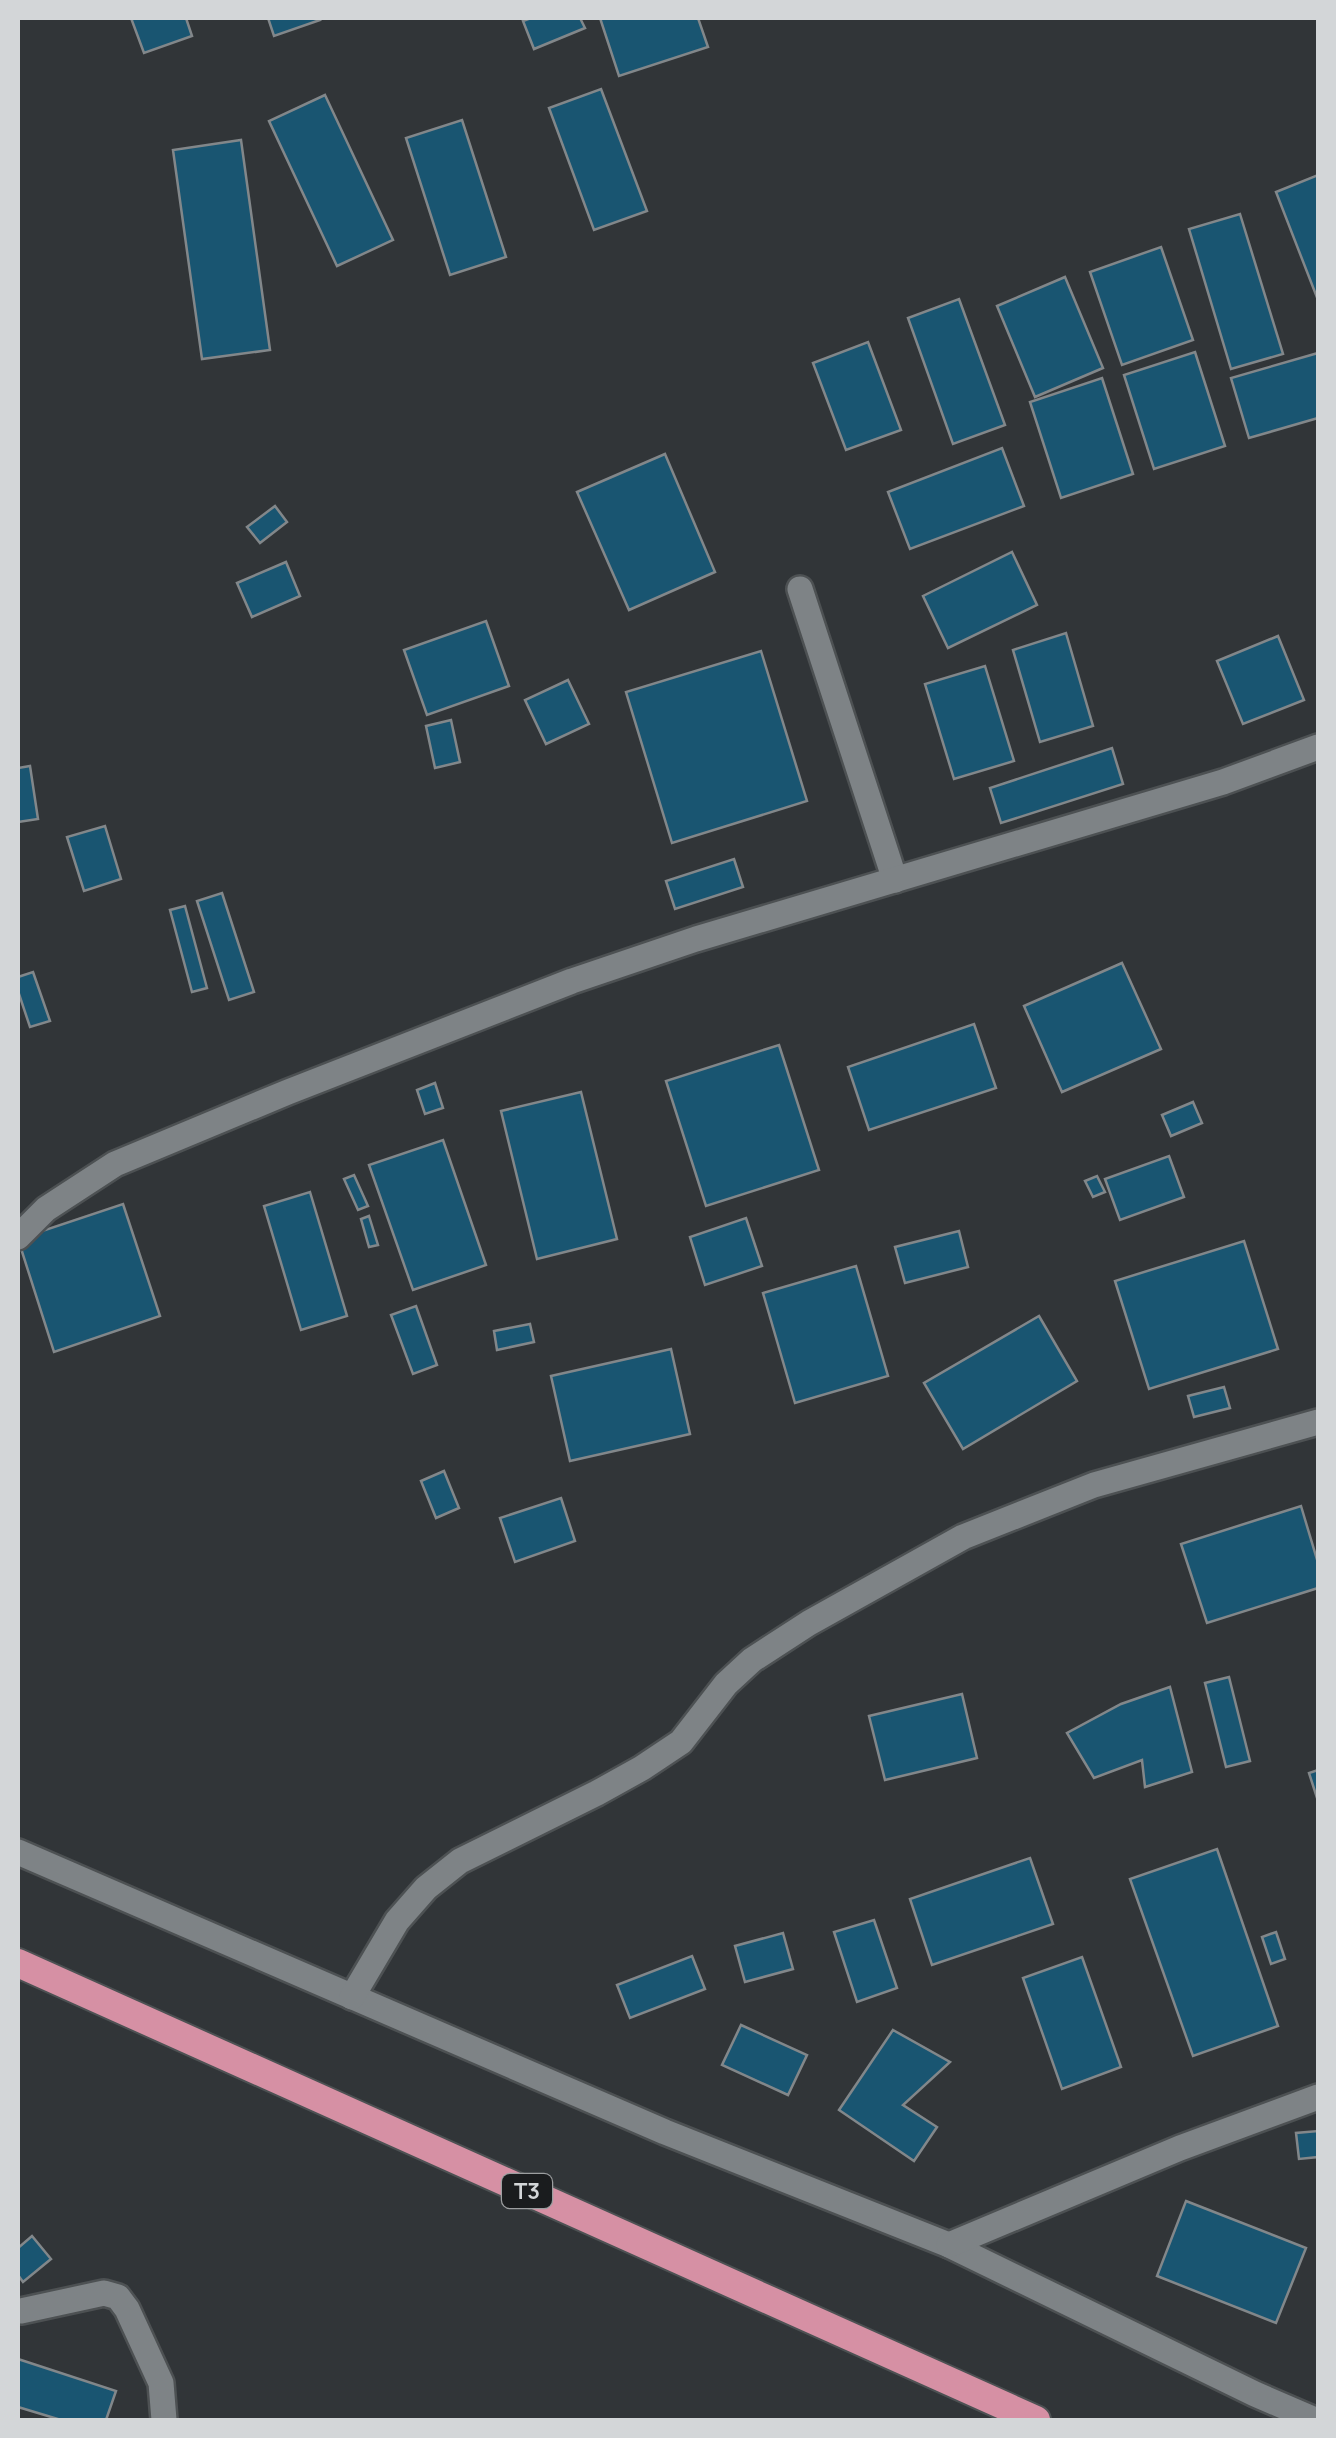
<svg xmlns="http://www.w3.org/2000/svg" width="1336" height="2438" viewBox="0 0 1336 2438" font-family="Manrope,sans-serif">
<rect width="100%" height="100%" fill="#313538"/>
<g fill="#195571" stroke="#82878a" stroke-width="2.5">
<polygon points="131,18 186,18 192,36 144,53"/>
<polygon points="268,18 319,18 320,20 274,36"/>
<polygon points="531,18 580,18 585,28 534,49 523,21"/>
<polygon points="600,18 698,18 708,47 619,76"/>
<polygon points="601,89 647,211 594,230 549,108"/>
<polygon points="325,95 393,240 337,266 269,121"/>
<polygon points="462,120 506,257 450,275 406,138"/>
<polygon points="241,140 270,350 202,359 173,150"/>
<polygon points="1318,175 1318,300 1276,192"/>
<polygon points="1240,214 1283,354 1231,369 1189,229"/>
<polygon points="1161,247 1193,340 1122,365 1090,272"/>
<polygon points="1065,277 1103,368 1035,397 997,306"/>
<polygon points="959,299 1005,425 953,444 908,318"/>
<polygon points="868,342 901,430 846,450 813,363"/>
<polygon points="1195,352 1225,446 1154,469 1124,375"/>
<polygon points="1318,353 1318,418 1249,438 1231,378"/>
<polygon points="1102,378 1133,474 1061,498 1030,402"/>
<polygon points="1002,448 1024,506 910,549 888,492"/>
<polygon points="665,454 715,572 629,610 577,492"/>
<polygon points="275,506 287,522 260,543 247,527"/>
<polygon points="1012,552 1037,605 948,648 923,596"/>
<polygon points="286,562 300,596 252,617 237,583"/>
<polygon points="486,621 509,686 427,715 404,650"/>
<polygon points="1066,633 1093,726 1040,742 1013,650"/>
<polygon points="1278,636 1304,700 1243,724 1217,661"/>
<polygon points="761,651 807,801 672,843 626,692"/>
<polygon points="985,666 1014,761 954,779 925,684"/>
<polygon points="568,680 589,724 546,744 525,700"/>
<polygon points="451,720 460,762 435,768 426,726"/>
<polygon points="1112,748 1123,784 1001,823 990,788"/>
<polygon points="30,766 38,819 18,822 18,768"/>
<polygon points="105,826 121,879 84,891 67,837"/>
<polygon points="734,859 743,887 675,909 666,881"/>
<polygon points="222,893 254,992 229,1000 197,901"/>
<polygon points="185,906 207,988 192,992 170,910"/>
<polygon points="1122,963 1161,1049 1062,1092 1024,1006"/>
<polygon points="33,972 50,1021 30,1027 18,991 18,977"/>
<polygon points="974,1024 996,1088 869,1130 848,1067"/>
<polygon points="779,1045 819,1170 706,1206 666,1081"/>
<polygon points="435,1083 443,1108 425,1114 417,1090"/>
<polygon points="581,1092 617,1239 537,1259 501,1111"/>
<polygon points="1193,1102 1202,1123 1171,1136 1162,1115"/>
<polygon points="443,1140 486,1265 413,1290 369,1165"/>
<polygon points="1169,1156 1184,1197 1120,1220 1105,1179"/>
<polygon points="354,1175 368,1206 358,1210 344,1179"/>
<polygon points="1097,1176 1105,1192 1093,1197 1085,1181"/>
<polygon points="310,1192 347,1316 301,1330 264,1206"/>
<polygon points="123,1204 160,1316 54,1352 18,1239"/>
<polygon points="369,1216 378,1245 369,1247 361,1219"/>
<polygon points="746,1218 762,1266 705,1285 690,1237"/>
<polygon points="959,1231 968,1267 905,1283 895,1247"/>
<polygon points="1244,1241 1278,1349 1149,1389 1115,1281"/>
<polygon points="856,1266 888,1376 795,1403 763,1293"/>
<polygon points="416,1306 437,1365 413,1374 391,1315"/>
<polygon points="1039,1316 1077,1381 963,1449 924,1383"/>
<polygon points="530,1324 534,1342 497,1350 494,1331"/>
<polygon points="671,1349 690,1434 570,1461 551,1376"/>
<polygon points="1224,1387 1230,1408 1194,1417 1188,1396"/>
<polygon points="444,1471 459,1508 436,1518 421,1481"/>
<polygon points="561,1498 575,1541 515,1562 500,1518"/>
<polygon points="1301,1506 1318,1563 1318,1588 1207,1623 1181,1544"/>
<polygon points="1229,1677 1250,1761 1226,1767 1205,1683"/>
<polygon points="1170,1687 1192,1772 1145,1787 1142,1760 1094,1778 1067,1733 1121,1704"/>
<polygon points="962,1694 977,1758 885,1780 869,1716"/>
<polygon points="1318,1770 1318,1801 1309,1773"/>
<polygon points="1217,1849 1278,2026 1193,2056 1130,1879"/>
<polygon points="1030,1858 1053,1924 932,1965 910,1899"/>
<polygon points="874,1920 897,1988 857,2002 834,1932"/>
<polygon points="1276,1932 1285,1959 1271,1964 1262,1937"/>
<polygon points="783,1933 793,1969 745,1982 735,1946"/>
<polygon points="692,1956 705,1989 630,2018 617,1985"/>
<polygon points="1082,1957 1121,2067 1062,2089 1023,1978"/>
<polygon points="741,2025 807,2055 788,2095 722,2065"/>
<polygon points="893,2030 950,2062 903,2105 937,2127 914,2161 839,2110"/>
<polygon points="1318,2131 1318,2157 1299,2159 1296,2133"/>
<polygon points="1186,2201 1306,2248 1276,2323 1157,2276"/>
<polygon points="32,2236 51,2259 23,2282 18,2275 18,2248"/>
<polygon points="18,2359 116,2391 106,2420 61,2420 18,2407"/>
</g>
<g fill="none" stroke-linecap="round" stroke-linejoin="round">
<defs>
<g id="minor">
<polyline points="800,589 895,880"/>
<polyline points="18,1237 46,1209 115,1164 288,1092 572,981 696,939 1223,782 1318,747"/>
<polyline points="18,1852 665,2132 949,2245 1255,2394 1315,2420"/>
<polyline points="352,1997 397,1921 426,1888 460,1861 597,1793 642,1768 681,1742 726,1684 752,1660 809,1623 963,1537 1094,1485 1318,1422"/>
<polyline points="949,2245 1180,2148 1318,2097"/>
<polyline points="21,2311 104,2293 118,2297 127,2309 161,2383 164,2420"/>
</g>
<polyline id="trunk" points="18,1963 1036,2420"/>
</defs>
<use href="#minor" stroke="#4d5153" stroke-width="30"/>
<use href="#trunk" stroke="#4d5153" stroke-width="32"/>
<use href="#minor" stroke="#7e8386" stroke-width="25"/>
<use href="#trunk" stroke="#d690a4" stroke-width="28"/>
</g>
<g text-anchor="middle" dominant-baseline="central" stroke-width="8" stroke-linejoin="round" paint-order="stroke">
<rect fill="#1a1c1e" stroke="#9c9ea0" stroke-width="2.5" x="502" y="2174" width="50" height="34" rx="8"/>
<g font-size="22" font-weight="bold" fill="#d3d6d8">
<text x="527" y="2191">T3</text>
</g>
</g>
<rect width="1336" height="2438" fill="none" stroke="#d3d6d8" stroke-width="40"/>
</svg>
